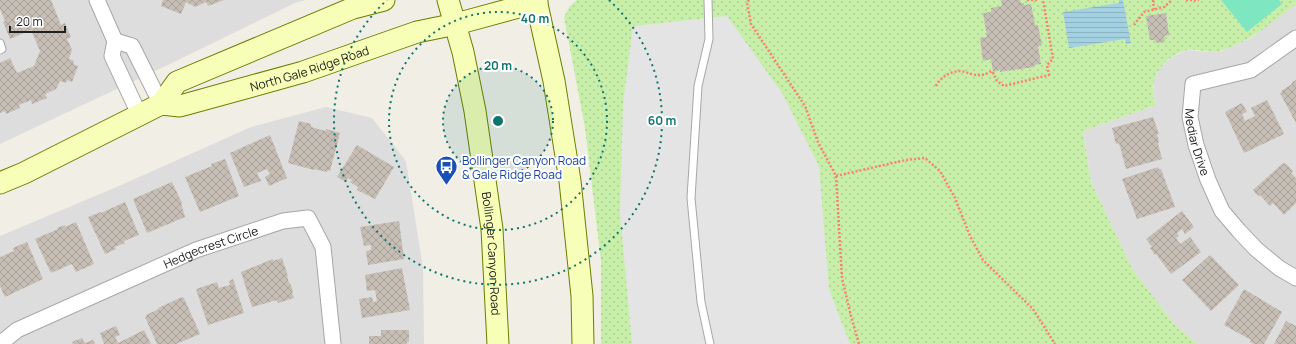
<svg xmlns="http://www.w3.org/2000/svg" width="1296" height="344" viewBox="0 0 1296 344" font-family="Manrope,sans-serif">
<defs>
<pattern id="grass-dots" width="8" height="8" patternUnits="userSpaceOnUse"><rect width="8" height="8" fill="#c8efa9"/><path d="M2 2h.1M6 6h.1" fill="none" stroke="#accd91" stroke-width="1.8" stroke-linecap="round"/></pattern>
<pattern id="water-rules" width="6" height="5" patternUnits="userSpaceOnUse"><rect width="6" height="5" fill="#a3d1e2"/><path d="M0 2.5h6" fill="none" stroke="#8cb3c2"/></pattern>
<pattern id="building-cross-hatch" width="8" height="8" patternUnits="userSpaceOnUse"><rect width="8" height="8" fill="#c6beb5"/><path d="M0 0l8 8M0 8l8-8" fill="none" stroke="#aaa39b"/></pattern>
</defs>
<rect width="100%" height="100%" fill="#f1eee6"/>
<g fill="#dedddd">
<polygon points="0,0 306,0 295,3 172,63 0,144"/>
<polygon points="1296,4 1296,344 1198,344 1175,325 1133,270 1091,182 1083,131 1156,105 1153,93 1154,79 1161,66 1174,56 1187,50 1208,52 1222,51 1251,38"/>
<polygon points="326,107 372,118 406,161 423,268 424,344 0,344 0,236 119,186 251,127"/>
</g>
<path fill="url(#grass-dots)" d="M577 0H1296V4C1273 22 1251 41 1223 50 1211 55 1198 48 1187 50 1168 55 1151 73 1153 93 1153 97 1155 101 1156 105L1083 131 1091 182 1133 270 1175 325 1198 344H601V261L585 128 564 17 570 6Z"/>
<polygon fill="#7fe6c2" points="1221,0 1279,0 1282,4 1247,32"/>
<polygon fill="#e4e4e4" points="727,16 782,93 819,166 829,289 850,344 632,344 620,213 623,104 633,26"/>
<polygon fill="url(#water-rules)" points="1119,0 1123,0 1131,43 1126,44 1125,39 1069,48 1063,12 1119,3"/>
<g fill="url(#building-cross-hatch)">
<polygon points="0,0 51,0 61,25 65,23 71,37 67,39 72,50 69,59 74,61 73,64 78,66 72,82 67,80 66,83 60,81 56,89 45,94 47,98 32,104 31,100 19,105 20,108 6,114 5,111 0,113 0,63 10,58 17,73 34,66 40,51 31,30 10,39 3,22 5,21 0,9"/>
<polygon points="163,0 224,0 208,6 206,2 195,7 186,2 181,14 161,6"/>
<polygon points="1001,0 1020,0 1021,3 1024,3 1024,5 1031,4 1035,25 1038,25 1042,46 1038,46 1041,64 1034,65 1034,67 1000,72 1000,70 993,72 991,59 983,61 980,38 987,37 983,13 991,12 991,8 1002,6"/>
<polygon points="1166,13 1169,35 1164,36 1165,42 1156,43 1155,40 1150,40 1146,16"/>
<polygon points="1296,80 1296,123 1280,93 1282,92 1281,91 1292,84 1292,82"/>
<polygon points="1267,100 1284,134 1244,153 1225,112 1242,103 1247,112 1242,114 1245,121 1255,116 1251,108"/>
<polygon points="1153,117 1159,134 1157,134 1159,142 1158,143 1162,159 1126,169 1119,143 1116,144 1112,128"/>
<polygon points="299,121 311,124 311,127 326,131 326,129 340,133 330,171 328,170 327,172 314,169 314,170 288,163"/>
<polygon points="270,135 287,178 269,186 265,177 270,174 267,169 257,173 261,181 244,187 230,153"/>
<polygon points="357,145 394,167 375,199 357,190 358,187 350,182 352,180 348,178 346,182 337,177"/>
<polygon points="225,159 239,196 200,212 185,177 212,166 211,164"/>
<polygon points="1283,163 1283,164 1285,163 1293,171 1291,173 1296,178 1296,203 1284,215 1273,203 1270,206 1260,195 1258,196 1253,190"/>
<polygon points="1158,167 1159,169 1161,169 1175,207 1137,219 1122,179"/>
<polygon points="172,182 182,203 181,203 185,217 147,233 133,199"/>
<polygon points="125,202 139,235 124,241 125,243 115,247 116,249 105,254 88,217 101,212 101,213"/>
<polygon points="1182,211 1194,227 1185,234 1182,229 1177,233 1179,236 1176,238 1180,244 1190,237 1201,252 1171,274 1156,254 1155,255 1150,248 1152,247 1146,239"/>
<polygon points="399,221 404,259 368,265 366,251 371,250 371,245 364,246 360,227"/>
<polygon points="76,222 94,264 76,272 72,264 51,273 35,239 58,229 57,228 65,225 65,227"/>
<polygon points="27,242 43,279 5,297 0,286 0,257 14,251 13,248"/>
<polygon points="1210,255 1239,285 1211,311 1182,280"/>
<polygon points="282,258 288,276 287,276 289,283 290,283 293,291 292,292 294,298 278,303 277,300 252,307 241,272 273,259 273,261"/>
<polygon points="402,268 410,310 362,318 359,299 372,297 373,302 377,301 375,290 367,291 365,275"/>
<polygon points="233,279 244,313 208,325 196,289 217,282 219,288 230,285 229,281"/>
<polygon points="1244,289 1282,312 1264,344 1254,344 1250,342 1251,340 1224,325"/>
<polygon points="182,297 183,298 184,298 200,334 176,344 157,344 145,317 147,316 146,315 159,309 158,308"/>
<polygon points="1286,321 1296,326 1296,344 1274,344"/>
<polygon points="116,326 120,335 115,337 118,343 144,330 151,344 104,344 100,333"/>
<polygon points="381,330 409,330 409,342 407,342 407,344 369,344 369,336 381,336"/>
<polygon points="82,338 85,343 93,340 95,344 73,344 72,342"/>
</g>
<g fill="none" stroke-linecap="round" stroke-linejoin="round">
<defs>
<g id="lane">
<polyline points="708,0 709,39 698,86 691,198 701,302 710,344"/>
<polyline points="0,43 2,49 0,50"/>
</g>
<g id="street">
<polyline points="97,0 115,41 112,56 139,114"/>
<path id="s1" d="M1296 38 1251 70 1193 84 1190 117 1196 145 1208 180 1222 211 1239 231 1256 249 1279 268 1296 278"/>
<polyline points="115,41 132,46 161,104"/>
<path id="s2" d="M0 344 17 330 196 250 283 221 308 218 323 247 333 344"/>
</g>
<g id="secondary">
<path id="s3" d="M448 0 463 52 475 111 492 229 498 344"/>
<polyline points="536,0 554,81 570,181 582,296 583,344"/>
<path id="s4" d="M161 104 180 106 303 72 417 32 456 24 537 2"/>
<polyline points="0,183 24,173 161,104 177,82 353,8 384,0"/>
</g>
</defs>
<use href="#lane" stroke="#a7a7a7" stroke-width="9"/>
<use href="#street" stroke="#a7a7a7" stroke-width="17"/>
<use href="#secondary" stroke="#6b7e00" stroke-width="23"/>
<g stroke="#ff7f69" stroke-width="2.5" stroke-dasharray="2 2" stroke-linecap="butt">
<polyline points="749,0 747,3 751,24 805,106 818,142 836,176 842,278 851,316 859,344"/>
<polyline points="1027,0 1037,0"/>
<polyline points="1153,0 1154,9"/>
<polyline points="1186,0 1199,0"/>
<polyline points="1134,25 1144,12 1164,7 1172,0"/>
<path d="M936 86C940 78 949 72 959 71 966 71 973 76 980 75 984 75 988 73 992 71L997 81 1004 86 1049 75 1047 65 1053 59 1043 0"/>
<polyline points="836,176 906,160 925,158 940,171 955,198 970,236 983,260 1033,309 1055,344"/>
</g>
<use href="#lane" stroke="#fff" stroke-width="7"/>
<use href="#street" stroke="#fff" stroke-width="15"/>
<use href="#secondary" stroke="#f7feb7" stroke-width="21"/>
</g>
<circle cx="498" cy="121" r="55" fill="#0f766e" fill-opacity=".12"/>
<g fill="none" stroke="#0f766e" stroke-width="2" stroke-dasharray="2 4">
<circle cx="498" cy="121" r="55"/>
<circle cx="498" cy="121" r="109"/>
<path d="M609 0A164 164 0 1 1 387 0"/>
</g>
<defs>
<symbol id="bus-pin" viewBox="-11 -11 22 30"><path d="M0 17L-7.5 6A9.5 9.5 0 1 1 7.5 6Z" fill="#1a4fb4" stroke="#fff"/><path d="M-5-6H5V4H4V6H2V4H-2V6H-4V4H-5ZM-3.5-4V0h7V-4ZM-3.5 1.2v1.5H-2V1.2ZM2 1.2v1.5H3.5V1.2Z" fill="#fff"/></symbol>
</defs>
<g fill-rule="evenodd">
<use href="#bus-pin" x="434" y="154" width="25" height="34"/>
</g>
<g text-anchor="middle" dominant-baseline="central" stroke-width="4" stroke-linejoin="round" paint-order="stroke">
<g font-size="12" fill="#202020" stroke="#fff">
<text stroke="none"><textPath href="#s4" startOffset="154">North Gale Ridge Road</textPath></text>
<text stroke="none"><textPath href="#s1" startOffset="174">Mediar Drive</textPath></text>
<text stroke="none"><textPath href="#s2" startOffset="233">Hedgecrest Circle</textPath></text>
<text stroke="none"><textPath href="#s3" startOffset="258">Bollinger Canyon Road</textPath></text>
</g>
<g font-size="12" fill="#164399" stroke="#fff" text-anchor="start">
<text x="462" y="160">Bollinger Canyon Road<tspan x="462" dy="14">&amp; Gale Ridge Road</tspan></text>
</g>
</g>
<circle cx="498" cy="121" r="6" fill="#0f766e" stroke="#fff" stroke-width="2"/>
<g font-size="12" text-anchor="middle" font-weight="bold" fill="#0f766e" stroke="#fff" stroke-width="4" stroke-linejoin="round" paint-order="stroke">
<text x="535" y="23">40 m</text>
<text x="498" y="70">20 m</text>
<text x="662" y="125">60 m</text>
</g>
<path d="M10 26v6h55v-6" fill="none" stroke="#202020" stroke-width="2"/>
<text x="16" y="26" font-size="12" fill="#202020" stroke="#ffffff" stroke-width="3" paint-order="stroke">20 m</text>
</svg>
